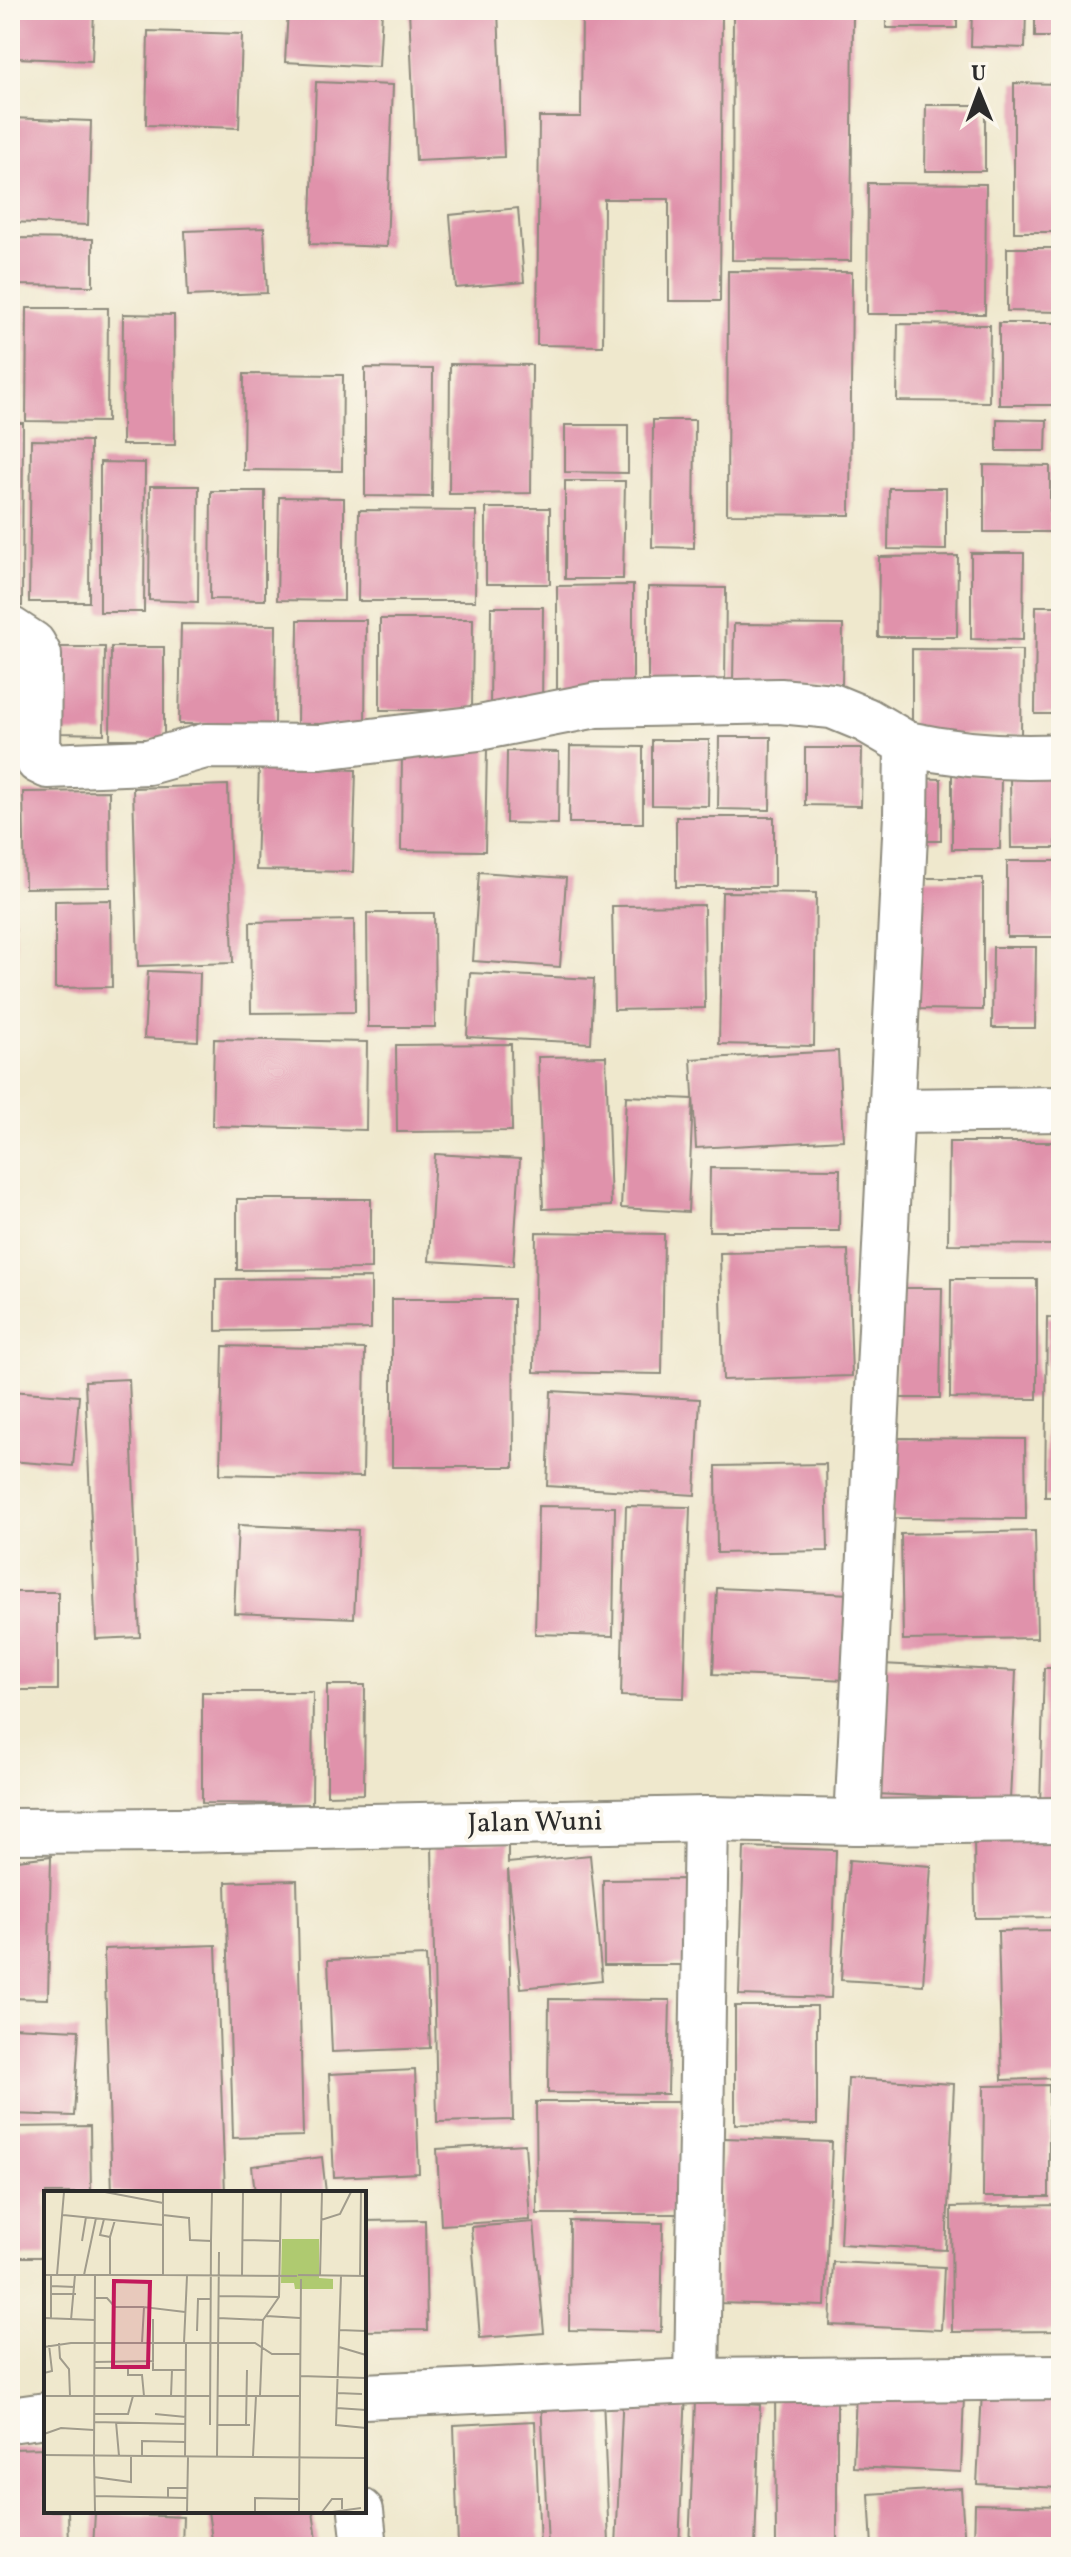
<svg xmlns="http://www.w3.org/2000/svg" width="1071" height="2557" viewBox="0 0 1071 2557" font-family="Vollkorn,serif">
<rect width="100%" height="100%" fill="#fbf7ec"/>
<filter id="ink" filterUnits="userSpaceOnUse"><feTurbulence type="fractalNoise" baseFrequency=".0125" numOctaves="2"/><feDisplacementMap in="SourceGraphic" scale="16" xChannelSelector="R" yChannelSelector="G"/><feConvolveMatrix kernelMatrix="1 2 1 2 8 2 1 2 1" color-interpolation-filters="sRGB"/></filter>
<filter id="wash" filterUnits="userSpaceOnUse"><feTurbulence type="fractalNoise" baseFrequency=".006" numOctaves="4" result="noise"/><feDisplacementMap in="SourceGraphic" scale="32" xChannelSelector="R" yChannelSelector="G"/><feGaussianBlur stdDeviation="1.8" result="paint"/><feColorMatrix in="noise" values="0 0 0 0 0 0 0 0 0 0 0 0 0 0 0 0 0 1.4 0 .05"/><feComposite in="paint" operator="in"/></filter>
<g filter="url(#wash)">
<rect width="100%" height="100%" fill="#efe8cd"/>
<g id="blocks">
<g fill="#e092ab">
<polygon points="18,10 94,10 92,61 17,58"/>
<polygon points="202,10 258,10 258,17 202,16"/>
<polygon points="288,10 382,10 379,67 285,62"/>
<polygon points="409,10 498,10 504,157 416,161"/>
<polygon points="582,10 722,10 720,301 669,301 669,199 604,199 603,346 537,345 539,117 581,117"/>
<polygon points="733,10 853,10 851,261 732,260"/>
<rect x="886" y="10" width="71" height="18"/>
<polygon points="972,10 1026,10 1025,48 971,46"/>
<rect x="1035" y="10" width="26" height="27"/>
<polygon points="148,31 242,34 239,128 146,125"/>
<polygon points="316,82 393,85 387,247 310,244"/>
<polygon points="1014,83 1061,84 1061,232 1014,232"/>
<polygon points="926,105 985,105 985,171 925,171"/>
<polygon points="10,118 91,121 88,225 10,222"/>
<polygon points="868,183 986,184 985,314 867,314"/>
<polygon points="518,208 524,282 456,288 450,215"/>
<polygon points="264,228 267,293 188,296 185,231"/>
<polygon points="10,238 93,239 93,286 10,285"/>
<polygon points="1007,248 1061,248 1061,312 1007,311"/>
<polygon points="728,271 852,272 850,515 727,514"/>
<polygon points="27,308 108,308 107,422 26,421"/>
<polygon points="123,314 174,315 175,445 122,445"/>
<rect x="999" y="323" width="62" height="82"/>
<polygon points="898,324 990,325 989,402 897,401"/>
<polygon points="450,364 532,365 531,493 449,494"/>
<polygon points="365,368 433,369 432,497 365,496"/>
<polygon points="244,374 343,375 342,471 243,470"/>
<polygon points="997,419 1047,420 1046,451 997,451"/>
<polygon points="653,420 695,420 694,548 652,547"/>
<polygon points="10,423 23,423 22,606 10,606"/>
<polygon points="565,425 628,425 628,473 565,472"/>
<polygon points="31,440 90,441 89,602 29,602"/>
<polygon points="100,462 145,463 144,612 100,612"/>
<polygon points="984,465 1050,466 1050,532 984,532"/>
<polygon points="565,481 625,481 623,579 565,579"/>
<polygon points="150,486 199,486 198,602 149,600"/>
<polygon points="889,488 946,488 946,550 888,549"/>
<polygon points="211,491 265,491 265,600 210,599"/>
<polygon points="279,497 344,498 344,601 277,600"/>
<rect x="486" y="508" width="64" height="76"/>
<polygon points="359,510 476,511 475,601 358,601"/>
<polygon points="971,553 1024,553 1023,640 971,639"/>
<polygon points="958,556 957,637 878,637 879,557"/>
<polygon points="633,585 633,691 557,690 557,586"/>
<polygon points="648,587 726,588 725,685 648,685"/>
<polygon points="1036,606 1061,606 1061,714 1035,714"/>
<polygon points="491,607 543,607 542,711 490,711"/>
<polygon points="380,619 473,619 472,710 380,710"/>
<polygon points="298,620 366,620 365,729 297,728"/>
<polygon points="181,624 276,625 275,724 179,724"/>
<polygon points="734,624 843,625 842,684 733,683"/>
<polygon points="61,647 105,647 104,734 60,733"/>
<polygon points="111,647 164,647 164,739 110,739"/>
<polygon points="912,649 1022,650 1021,735 912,734"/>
<polygon points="10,659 22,659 20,767 10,767"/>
<polygon points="719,737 771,737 770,810 718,809"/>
<polygon points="652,740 709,740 708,806 652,805"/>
<polygon points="570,746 643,747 643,823 569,823"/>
<polygon points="805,748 862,748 861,806 805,805"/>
<polygon points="402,749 487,749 485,851 401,850"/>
<polygon points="507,751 559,752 558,824 506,823"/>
<polygon points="259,766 356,770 353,872 256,870"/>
<polygon points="952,774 1001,775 1000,849 952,849"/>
<polygon points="1010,775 1057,776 1056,848 1011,848"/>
<polygon points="910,778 941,779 941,841 909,841"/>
<polygon points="228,785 233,963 138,966 133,788"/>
<polygon points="109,791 110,887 25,888 23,792"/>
<rect x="676" y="817" width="98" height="70"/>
<rect x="1007" y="861" width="54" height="76"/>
<polygon points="479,872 566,878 560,967 473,961"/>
<polygon points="913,878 983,878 983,1010 912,1009"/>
<polygon points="722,892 816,893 814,1046 719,1044"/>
<polygon points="111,900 112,987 55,988 55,901"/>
<polygon points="704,905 705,1008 614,1010 612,906"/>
<polygon points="14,912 18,972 10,973 10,913"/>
<polygon points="367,913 434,913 435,1027 368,1027"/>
<polygon points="354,920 355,1012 251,1013 250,922"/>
<polygon points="993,947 1036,947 1035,1028 992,1028"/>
<polygon points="148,971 200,973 198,1041 144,1038"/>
<polygon points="470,973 594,979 591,1043 467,1037"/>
<polygon points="214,1039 367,1042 366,1130 212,1126"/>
<polygon points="511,1044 512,1131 397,1132 396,1045"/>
<polygon points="838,1051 843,1140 696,1148 691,1059"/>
<polygon points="606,1056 611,1206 543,1209 538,1057"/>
<polygon points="626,1096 693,1099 688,1212 621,1208"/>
<polygon points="949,1142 1061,1142 1061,1245 948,1244"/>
<polygon points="435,1154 520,1159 513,1266 429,1261"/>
<polygon points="710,1168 840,1169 839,1231 709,1231"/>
<polygon points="237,1199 371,1199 371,1269 237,1270"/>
<polygon points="536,1232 664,1234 662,1374 534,1372"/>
<polygon points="848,1250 852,1376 723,1380 720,1253"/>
<polygon points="371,1278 371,1329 216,1331 216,1279"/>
<polygon points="951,1279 1037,1279 1037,1399 950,1398"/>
<polygon points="897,1288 942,1288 940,1398 896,1398"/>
<polygon points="392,1299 513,1299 514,1467 392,1467"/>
<polygon points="1047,1317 1061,1318 1061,1497 1045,1497"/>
<polygon points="223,1346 365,1349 363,1477 220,1474"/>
<polygon points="129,1379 140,1637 96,1639 85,1381"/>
<polygon points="10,1391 79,1396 73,1466 10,1461"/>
<polygon points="551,1391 700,1399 695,1495 547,1486"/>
<polygon points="893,1438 1025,1439 1026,1519 892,1518"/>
<polygon points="826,1464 828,1551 717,1553 716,1466"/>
<polygon points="538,1506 615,1507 613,1636 535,1634"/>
<polygon points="626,1506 690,1507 684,1698 621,1696"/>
<polygon points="238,1525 358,1530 354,1618 234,1613"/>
<polygon points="1035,1531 1037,1638 903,1640 901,1534"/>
<polygon points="1058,1574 1061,1575 1061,1656 1057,1656"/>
<polygon points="717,1588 851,1594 847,1680 713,1674"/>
<rect x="10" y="1592" width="48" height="98"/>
<polygon points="882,1664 1016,1671 1010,1800 876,1794"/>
<polygon points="1044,1668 1061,1668 1061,1805 1040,1805"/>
<polygon points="327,1685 365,1685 364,1794 327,1795"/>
<polygon points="202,1692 313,1692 312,1804 202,1803"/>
<polygon points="1061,1832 1061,1917 975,1918 974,1834"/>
<polygon points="508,1843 508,1863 590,1855 602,1980 521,1988 508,1869 513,2120 437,2122 432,1844"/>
<polygon points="744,1847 836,1850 831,1998 739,1995"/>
<polygon points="51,1856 48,1999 10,1998 10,1861"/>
<polygon points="849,1860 931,1866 923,1985 841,1980"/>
<polygon points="692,1879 692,1965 604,1965 603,1880"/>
<polygon points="297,1880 303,2136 233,2138 226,1882"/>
<polygon points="1061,1930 1061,2078 1002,2080 998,1931"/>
<polygon points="216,1945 225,2193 112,2193 104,1949"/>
<polygon points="426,1956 430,2048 332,2052 328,1960"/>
<polygon points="549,1999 670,2000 668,2094 548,2093"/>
<polygon points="735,2006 817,2006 817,2125 735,2124"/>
<polygon points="10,2027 79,2030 74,2116 10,2114"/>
<polygon points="415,2070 419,2173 334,2177 329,2074"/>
<polygon points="848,2078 954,2084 946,2250 840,2244"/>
<polygon points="1049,2085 1049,2197 983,2197 984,2086"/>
<rect x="1056" y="2091" width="5" height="52"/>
<polygon points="536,2102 679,2102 679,2214 537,2214"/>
<polygon points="90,2126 91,2193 46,2193 46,2257 10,2257 10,2127"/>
<polygon points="724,2138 832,2142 825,2306 718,2303"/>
<polygon points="525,2144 530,2220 441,2225 437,2149"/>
<polygon points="322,2157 326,2193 255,2193 252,2166"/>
<polygon points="1060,2205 1061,2331 952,2332 951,2207"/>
<polygon points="425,2220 427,2330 364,2331 364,2221"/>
<polygon points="570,2221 663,2223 661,2332 569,2330"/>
<polygon points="534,2222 544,2333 480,2338 471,2227"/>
<polygon points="833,2262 944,2267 941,2330 830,2325"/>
<polygon points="837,2385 837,2547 776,2547 775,2386"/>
<polygon points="623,2389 686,2391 679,2547 616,2547"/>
<polygon points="856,2391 964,2396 961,2472 853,2467"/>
<polygon points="982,2392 1061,2396 1061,2488 977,2484"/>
<polygon points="603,2397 609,2544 548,2547 541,2399"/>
<polygon points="695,2401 760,2405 755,2547 689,2547"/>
<polygon points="535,2421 540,2547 458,2547 454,2425"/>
<polygon points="46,2448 46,2511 68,2511 69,2547 10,2547 10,2449"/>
<polygon points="961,2488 965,2547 872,2547 869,2494"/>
<polygon points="975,2504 1061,2506 1061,2547 974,2547"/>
<polygon points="208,2511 313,2511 318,2547 213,2547"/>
<polygon points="95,2513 183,2517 182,2547 93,2547"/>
</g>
</g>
</g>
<g filter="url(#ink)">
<use href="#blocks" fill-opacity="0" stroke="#8d8a7c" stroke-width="2"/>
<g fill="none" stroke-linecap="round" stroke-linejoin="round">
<defs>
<g id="minor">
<polyline points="10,629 33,644 39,655 38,761 48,766 148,762 205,746 321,747 479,728 597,705 780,701 832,706 866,720 907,744"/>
<polyline points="892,1111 1061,1109"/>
<path d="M857 1822 906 815 907 744C958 755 1008 759 1061 756"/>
<polyline points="10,1831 177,1830 706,1819 857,1822 1061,1820"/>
<polyline points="697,2381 706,1819"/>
<polyline points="364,2396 697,2381 1061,2377"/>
<polyline points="10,2420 46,2415"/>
<polyline points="361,2511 365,2547"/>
</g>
</defs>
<use href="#minor" stroke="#8d8a7c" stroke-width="48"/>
<use href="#minor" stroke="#fff" stroke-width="44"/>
</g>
</g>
<g text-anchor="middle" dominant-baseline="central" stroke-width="8" stroke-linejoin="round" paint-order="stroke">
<g font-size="28" fill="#2b2b2b" stroke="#fbf7ec">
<text transform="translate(535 1823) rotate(-1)">Jalan Wuni</text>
</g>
</g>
<g transform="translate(44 2191)">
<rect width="322" height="322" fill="#efe8cd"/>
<path d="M238 48H275V87L289 88V98H251L250 92H237Z" fill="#afca70"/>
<path fill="none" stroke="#a19c8c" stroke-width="2" d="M61 1 119 12M19 24 119 34M119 24 145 27 146 49 167 50 166 234M60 28 56 44 66 46 71 29M277 29 296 23 307 1M198 49 236 50M38 50 42 26M167 50 168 1M0 84H119V1M13 84 20 1M40 84 52 27M66 84V46M119 84 253 85M254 84 322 85M198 85 199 1M276 85 278 1M297 85 292 234 322 237M316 85 317 1M7 95 31 96M7 103H32M174 105 235 106M51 107H63L71 116H100M222 125 256 127M0 127 51 129M174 127 219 129 216 204M7 128V84M27 129 31 84M219 129 235 106 237 1M295 139 322 140M153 140 154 108H167M15 152 16 167 25 178 26 205M98 152 100 116 141 121M140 152 143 85M0 156 27 152H211L228 163H256M295 156 322 164M109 170V179H142M50 171 109 170V128M50 177H84V184H98L100 205M0 182 8 180 5 154M256 185 322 187M293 202 318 203M0 205H166M127 205 128 179M173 205H256M293 217 322 219M50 223H84L89 205M111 223 142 226M50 231 142 233M72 231 75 265M173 234H206M202 234 203 179M0 243 17 237 50 239M0 264 322 267M50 265 51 85M50 265 51 321M98 265V250L141 251M209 265 212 205M141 266 142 152M173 266 175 61M50 286 87 291V265M51 305 143 307M124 306V297H143M143 321 144 266M211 321V307L254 308M255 321 257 88M278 321 288 308H298V318M288 321 317 317"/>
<path fill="#c2185b" fill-opacity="0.15" stroke="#c2185b" stroke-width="4" d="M70 90 106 91 104 176H69Z"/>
<rect width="322" height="322" fill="none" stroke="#2b2b2b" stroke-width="4"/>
</g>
<rect width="1071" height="2557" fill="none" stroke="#fbf7ec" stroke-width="40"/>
<g transform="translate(979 92) rotate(359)" stroke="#fbf7ec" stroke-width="6" paint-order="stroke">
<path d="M0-6L14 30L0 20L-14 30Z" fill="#2b2b2b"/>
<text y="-12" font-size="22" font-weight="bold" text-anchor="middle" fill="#2b2b2b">U</text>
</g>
</svg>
